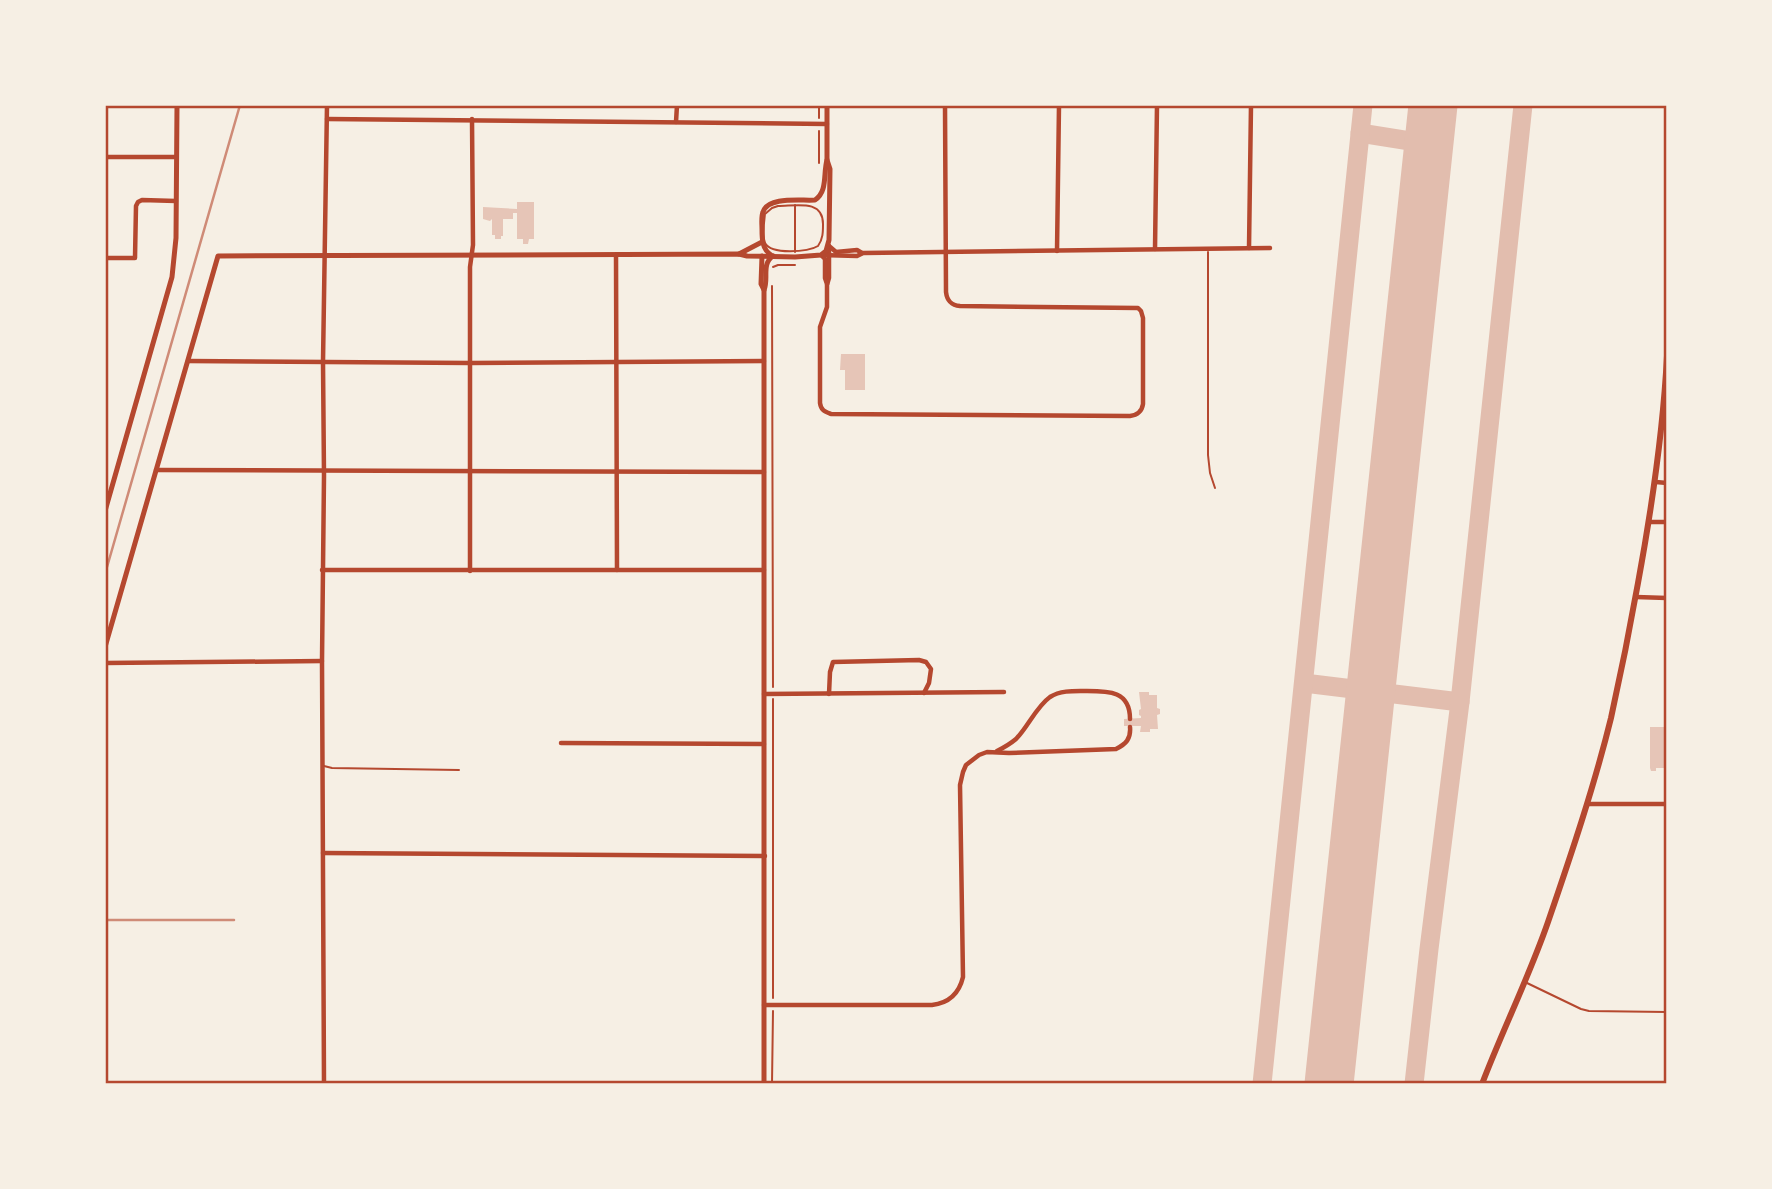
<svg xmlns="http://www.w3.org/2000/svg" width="1772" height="1189" viewBox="0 0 1772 1189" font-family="Merriweather,serif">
<rect width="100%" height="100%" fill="#f6efe4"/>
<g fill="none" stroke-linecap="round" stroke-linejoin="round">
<g stroke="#e2bdae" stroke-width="19">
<polyline points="1360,133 1429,144"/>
<polyline points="1304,683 1460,702"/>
<polyline points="1262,1084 1363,105"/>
<polyline points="1414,1084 1429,949 1460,702 1523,105"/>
</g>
<polyline stroke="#e2bdae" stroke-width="49" points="1329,1084 1433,105"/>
</g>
<g fill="#e6c5b7">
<polygon points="517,202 534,202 534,239 529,239 528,244 523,244 523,239 517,239 517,213 513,213 513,219 503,219 503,236 501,236 501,239 495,239 495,235 492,235 492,219 490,221 483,219 483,207 517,209"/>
<polygon points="841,354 865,354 865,390 845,390 845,370 840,370"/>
<polygon points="1139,692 1149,692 1149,695 1157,695 1157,708 1160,709 1160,714 1157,715 1158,729 1150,729 1150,732 1140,732 1141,726 1124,726 1124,719 1141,718 1141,716 1139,715 1139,710 1141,709"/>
<polygon points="1650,727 1667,727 1667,768 1656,768 1656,771 1651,771 1650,768"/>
</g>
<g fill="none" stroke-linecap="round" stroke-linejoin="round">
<g stroke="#b5482f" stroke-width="2">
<polyline points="819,118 819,105"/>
<polyline points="819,163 819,131"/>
<path d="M778 206C796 206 823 199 823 224 823 232 823 239 818 246 808 252 771 255 765 243 762 235 764 222 765 214L772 208Z"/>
<polyline points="795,252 795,205"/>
<polyline points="773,267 778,265 795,265"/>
<polyline points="772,286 773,687"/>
<polyline points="773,998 773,699"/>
<polyline points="772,1084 773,1011"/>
</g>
<g stroke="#b5482f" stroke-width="2">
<polyline points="1208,252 1208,455 1210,473 1215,488"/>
<polyline points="324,766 332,768 459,770"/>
<polyline points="1527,983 1581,1009 1589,1011 1667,1012"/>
</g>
<g stroke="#b5482f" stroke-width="4.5">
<polyline points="327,119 827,124"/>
<polyline points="676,122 677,105"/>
<polyline points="105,157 176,157"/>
<path d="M829 246V278L827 285V307L820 327V403C821 410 824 411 831 414L1130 416C1138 415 1142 411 1143 404V318L1141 311 1138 308 960 306C951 305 947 301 946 292L945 105"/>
<polyline points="829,246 836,252 857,250 862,253"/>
<polyline points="1249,248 1251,105"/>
<polyline points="1155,249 1157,105"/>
<polyline points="1057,251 1059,105"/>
<polyline points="616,255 617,570"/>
<polyline points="105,258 135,258 136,206 138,202 142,200 176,201"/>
<polyline points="827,284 825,278 825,259 821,255 857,256 863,253 1270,248"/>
<polyline points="188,361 470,363 764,361"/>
<polyline points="156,470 764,472"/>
<polyline points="1656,482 1667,483"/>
<polyline points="1650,522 1667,522"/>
<polyline points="322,570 764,570"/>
<polyline points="470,571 470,267 473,245 472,119"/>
<polyline points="1636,597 1667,598"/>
<polyline points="105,663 322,661"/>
<polyline points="764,694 1004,692"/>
<polyline points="829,694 830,672 833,662 919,660 926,662 931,669 929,683 924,693"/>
<polyline points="561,743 764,744"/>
<path d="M997 751C1003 748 1010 744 1016 739 1028 727 1036 707 1050 697 1061 690 1075 691 1087 691 1109 691 1130 691 1130 719"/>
<polyline points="1587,804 1667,804"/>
<polyline points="323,853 765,856"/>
<path d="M764 1005H932C949 1003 959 994 963 977L960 785 963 772 966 765 979 755 987 752 1009 753 1116 749C1126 744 1131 739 1130 727"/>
<polyline points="324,1084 322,661 324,476 323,362 327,105"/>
</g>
<g stroke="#b5482f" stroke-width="5">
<polyline points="739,254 762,242"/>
<path d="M771 255C762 249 762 239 762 229 762 224 761 217 763 212 768 196 801 201 815 200 828 191 823 174 827 160"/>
<polyline points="762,256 761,284 764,290"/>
<polyline points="105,511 172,277 176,238 177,105"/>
<polyline points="105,647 218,256 739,254 747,256 795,257 821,255 826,251 829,240 830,169 827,160 827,105"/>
<path d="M764 1084V290C769 279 761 264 773 256"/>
</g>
<path stroke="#b5482f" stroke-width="6" d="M1482 1084C1503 1029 1529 977 1548 922 1571 855 1594 787 1611 718 1621 673 1630 628 1638 583 1652 507 1663 432 1667 356"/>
<g stroke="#cf8b77" stroke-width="2.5">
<polyline points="105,574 240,105"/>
<polyline points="105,920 234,920"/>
</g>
</g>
<rect width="1772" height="1189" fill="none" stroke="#f6efe4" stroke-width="214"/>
<rect x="107" y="107" width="1558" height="975" fill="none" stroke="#b5482f" stroke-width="2.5"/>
</svg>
